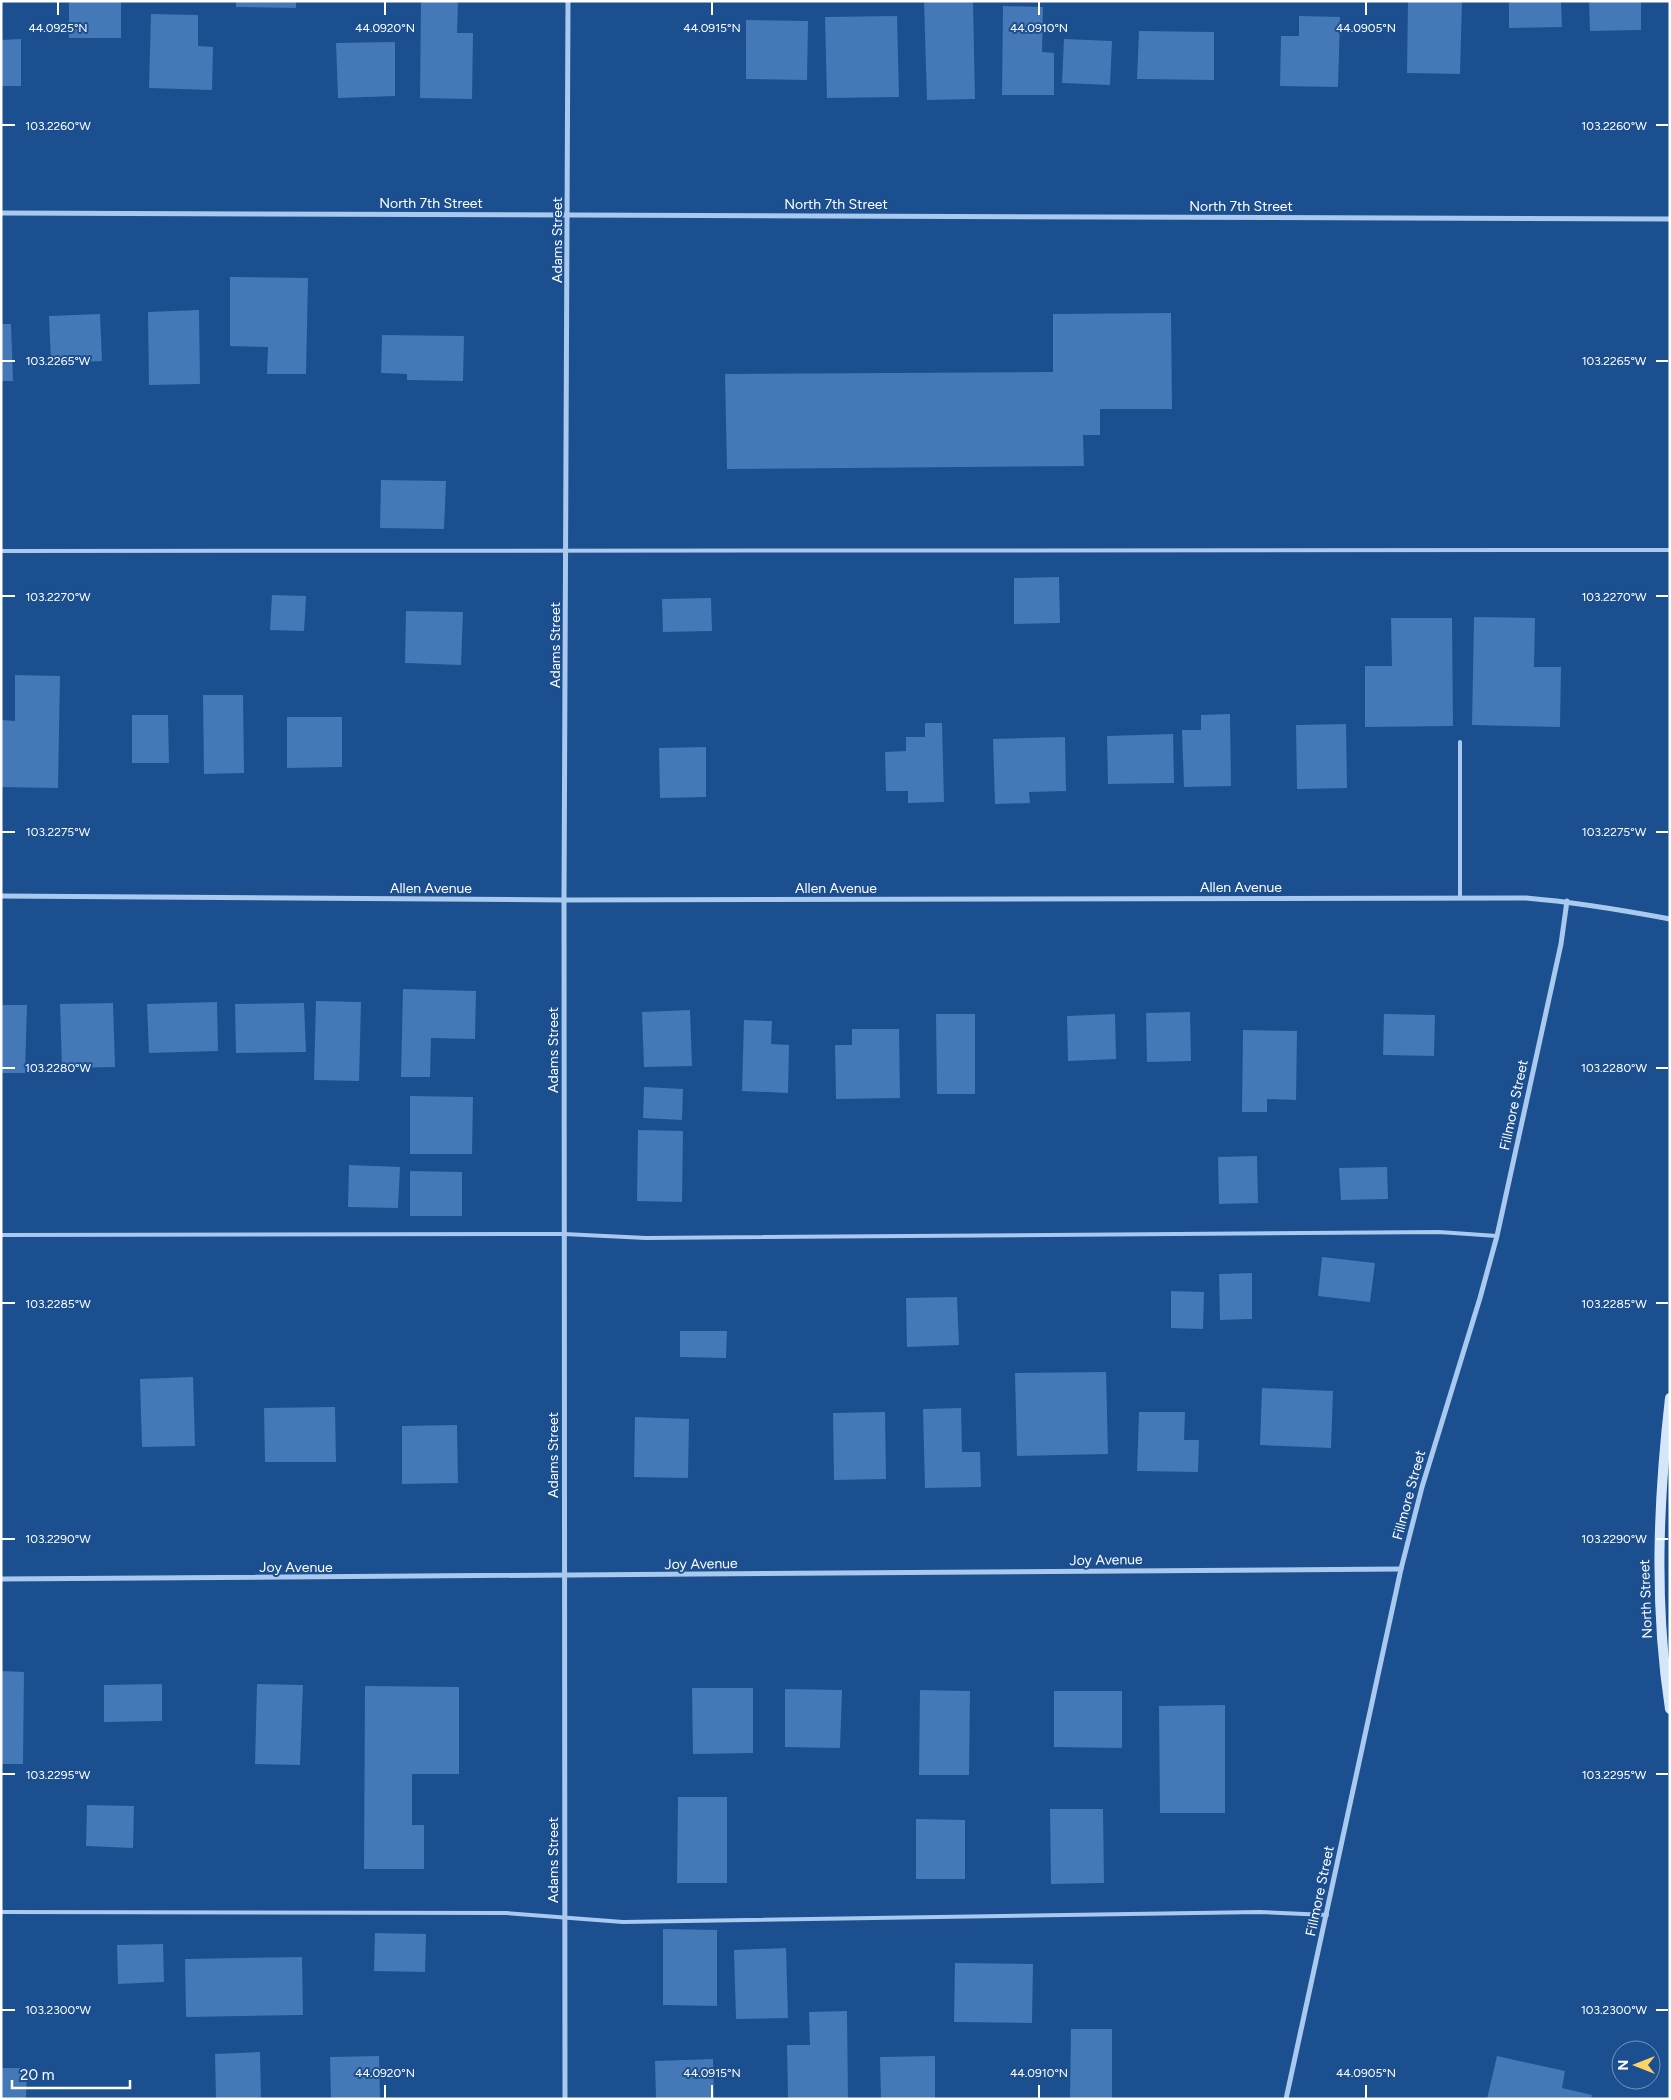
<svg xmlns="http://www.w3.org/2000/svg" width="1671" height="2100" viewBox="0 0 1671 2100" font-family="Figtree,sans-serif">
<rect width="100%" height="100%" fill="#1b4f8f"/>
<g fill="#4478b7">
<rect x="69" y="1" width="52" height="37"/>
<polygon points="236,1 296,1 296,8 236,7"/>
<polygon points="421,1 458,1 457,33 473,33 472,99 420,98"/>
<polygon points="924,1 973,1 975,99 927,100"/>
<polygon points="1408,1 1462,1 1460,74 1407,73"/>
<polygon points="1509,1 1561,1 1562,27 1509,28"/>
<polygon points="1589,1 1641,1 1641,30 1590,31"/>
<polygon points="1003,6 1043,7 1042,52 1054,53 1054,95 1002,95"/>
<polygon points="151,14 198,15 198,46 213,47 212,90 149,88"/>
<polygon points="897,16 899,97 827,98 825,17"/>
<polygon points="1299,16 1340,17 1338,87 1280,86 1281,36 1299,36"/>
<polygon points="746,20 808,21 807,80 746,79"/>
<polygon points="1139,31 1214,32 1214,80 1137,79"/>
<polygon points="21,39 21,86 1,86 1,40"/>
<polygon points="1064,39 1112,41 1110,85 1062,83"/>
<polygon points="395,42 395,96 338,98 336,43"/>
<polygon points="230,277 308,278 306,374 267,374 268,347 230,346"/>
<polygon points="199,310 200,384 149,385 148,312"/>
<polygon points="1171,313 1172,409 1100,409 1100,435 1083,435 1084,466 727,469 725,374 1053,372 1053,314"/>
<polygon points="100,314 102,361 51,363 49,316"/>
<polygon points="1,324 11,324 13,381 1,381"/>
<polygon points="382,335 464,336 463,381 407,380 407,374 381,373"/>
<polygon points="381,480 446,481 444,529 380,528"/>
<polygon points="1059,577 1060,623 1014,624 1014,578"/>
<polygon points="272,595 306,596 304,631 270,630"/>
<polygon points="711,598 712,631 663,632 662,599"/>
<polygon points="406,611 463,612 461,665 405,663"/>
<polygon points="1474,617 1535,618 1534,667 1561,667 1560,727 1472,725"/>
<polygon points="1391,618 1452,618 1453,726 1365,727 1365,666 1392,666"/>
<polygon points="15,675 60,676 58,788 1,787 2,720 15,721"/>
<polygon points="203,695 243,695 244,773 204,774"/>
<polygon points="1230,714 1231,786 1184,787 1182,730 1201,730 1201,715"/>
<polygon points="132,715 168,715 169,763 132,763"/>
<polygon points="287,717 342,717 342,767 287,768"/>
<polygon points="925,723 942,723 944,802 908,803 908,791 886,791 885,752 906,751 906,737 925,737"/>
<polygon points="1346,724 1347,788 1297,789 1296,725"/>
<polygon points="1173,734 1174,783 1108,784 1107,736"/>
<polygon points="1065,737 1066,791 1029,792 1030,803 995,804 993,739"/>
<polygon points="706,747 706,797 660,798 659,748"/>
<polygon points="403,989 476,991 475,1039 431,1038 430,1077 401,1077"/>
<polygon points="316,1001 361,1002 359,1081 314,1080"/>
<polygon points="217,1002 218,1051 149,1053 147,1004"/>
<polygon points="113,1003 115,1067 62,1068 60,1004"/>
<polygon points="304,1003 306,1052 236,1053 235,1004"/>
<polygon points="1,1005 27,1005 25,1073 1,1073"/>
<polygon points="690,1010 692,1066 644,1067 642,1012"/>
<polygon points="1190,1012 1191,1061 1147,1062 1146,1013"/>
<polygon points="936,1014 975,1014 975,1094 937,1094"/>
<polygon points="1115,1014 1116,1059 1068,1061 1067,1016"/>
<polygon points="1384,1014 1435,1015 1434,1056 1383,1055"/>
<polygon points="744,1020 772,1021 771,1044 789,1045 788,1093 742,1091"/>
<polygon points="852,1029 899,1029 900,1098 836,1099 835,1045 852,1045"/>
<polygon points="1243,1030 1297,1031 1296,1100 1267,1099 1267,1112 1242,1112"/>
<polygon points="644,1087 683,1089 682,1120 643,1118"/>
<polygon points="410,1096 473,1097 472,1154 410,1154"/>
<polygon points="638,1130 683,1131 682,1202 637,1201"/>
<polygon points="1257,1156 1258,1203 1219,1204 1218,1157"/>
<polygon points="349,1165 400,1167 398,1208 348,1207"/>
<polygon points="1387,1167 1388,1199 1341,1200 1339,1168"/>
<polygon points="410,1171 462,1172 462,1216 410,1216"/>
<polygon points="1322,1257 1375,1263 1370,1302 1318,1296"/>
<polygon points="1252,1273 1252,1319 1220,1320 1219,1274"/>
<polygon points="1171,1291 1204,1292 1203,1329 1171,1328"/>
<polygon points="957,1297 959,1345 907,1347 906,1298"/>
<polygon points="680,1331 727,1331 726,1358 680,1357"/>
<polygon points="1106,1372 1108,1454 1017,1456 1015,1373"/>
<polygon points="193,1377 195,1446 142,1447 140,1379"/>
<polygon points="1262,1388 1333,1391 1331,1448 1260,1445"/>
<polygon points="335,1407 336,1462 265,1462 264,1408"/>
<polygon points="961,1408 962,1452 980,1452 981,1487 925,1488 923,1409"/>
<polygon points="885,1412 886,1479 834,1480 833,1413"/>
<polygon points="1139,1412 1185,1412 1184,1440 1199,1440 1198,1472 1137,1471"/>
<polygon points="635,1417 689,1419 688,1478 634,1477"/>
<polygon points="457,1425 458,1483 402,1484 402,1426"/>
<polygon points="1,1671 24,1672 23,1764 1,1764"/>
<polygon points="162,1684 162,1721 104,1722 104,1685"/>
<polygon points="257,1684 303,1685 300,1765 255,1764"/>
<polygon points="365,1686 459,1687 459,1774 412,1774 412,1825 424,1825 424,1869 364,1869"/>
<polygon points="692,1688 753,1688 753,1753 693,1754"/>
<polygon points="785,1689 842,1690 840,1748 785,1747"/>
<polygon points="920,1690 970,1691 969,1775 919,1775"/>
<polygon points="1054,1691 1122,1691 1122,1748 1054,1747"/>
<polygon points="1225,1705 1225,1813 1160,1813 1159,1706"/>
<polygon points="678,1797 727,1797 727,1883 677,1883"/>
<polygon points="87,1805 134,1806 133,1848 86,1846"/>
<polygon points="1050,1809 1103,1809 1104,1883 1051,1884"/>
<polygon points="916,1819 965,1820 965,1879 916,1879"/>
<polygon points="663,1929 717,1930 717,2006 663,2005"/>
<polygon points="375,1933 426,1934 425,1972 374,1971"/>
<polygon points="163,1944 164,1982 118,1984 117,1945"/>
<polygon points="786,1948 788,2018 736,2019 734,1950"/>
<polygon points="302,1957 303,2015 186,2017 185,1959"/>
<polygon points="955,1963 1033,1964 1032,2023 954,2022"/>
<polygon points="847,2011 848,2099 788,2099 787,2045 810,2045 809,2012"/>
<polygon points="1071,2029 1112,2029 1112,2099 1070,2099"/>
<polygon points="260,2052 261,2099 216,2099 215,2054"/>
<polygon points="379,2056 380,2099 331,2099 330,2057"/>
<polygon points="935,2056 935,2099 881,2099 880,2057"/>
<polygon points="1497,2056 1565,2071 1562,2088 1592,2095 1591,2099 1487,2099"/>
<polygon points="713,2059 714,2099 656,2099 655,2061"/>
<polygon points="1,2068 27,2068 26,2099 1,2099"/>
</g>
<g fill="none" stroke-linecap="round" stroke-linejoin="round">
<g stroke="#a9c9ee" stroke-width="4">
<polyline points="1,551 1670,550"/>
<polyline points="1460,742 1460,898"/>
<polyline points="1,1235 564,1234 646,1238 1439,1232 1497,1236"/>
<polyline points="1,1912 506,1913 623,1922 1260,1912 1327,1915"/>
</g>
<g stroke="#a9c9ee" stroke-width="5">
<polyline points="1,213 1670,219"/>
<path d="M1 896 564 900 1526 898C1574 902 1622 910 1670 919"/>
<polyline points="1,1579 1401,1569"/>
<polyline points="565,2099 564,900 568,1"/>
<polyline points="1286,2099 1401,1569 1422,1487 1480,1298 1497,1236 1561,944 1567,901"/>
</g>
<path stroke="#d6e6fa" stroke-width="10" d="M1670 1398C1658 1502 1654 1605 1670 1709"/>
</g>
<path fill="none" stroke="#fff" stroke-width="2" d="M58 2V15M385 2V15M712 2V15M1039 2V15M1366 2V15M2 125H15M1656 125H1668M2 361H15M1656 361H1668M2 596H15M1656 596H1668M2 832H15M1656 832H1668M2 1068H15M1656 1068H1668M2 1303H15M1656 1303H1668M2 1539H15M1656 1539H1668M2 1774H15M1656 1774H1668M2 2010H15M1656 2010H1668M385 2085V2098M712 2085V2098M1039 2085V2098M1366 2085V2098"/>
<g text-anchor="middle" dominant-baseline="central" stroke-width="4" stroke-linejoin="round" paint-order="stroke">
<g font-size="14" fill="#fff" stroke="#1b4f8f">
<text x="431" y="203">North 7th Street</text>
<text x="836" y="204">North 7th Street</text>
<text x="1241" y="206">North 7th Street</text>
<text transform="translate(557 240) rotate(-90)">Adams Street</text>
<text transform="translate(555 645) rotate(-90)">Adams Street</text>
<text x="1241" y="887">Allen Avenue</text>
<text x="431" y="888">Allen Avenue</text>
<text x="836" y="888">Allen Avenue</text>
<text transform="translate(553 1050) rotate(-90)">Adams Street</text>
<text transform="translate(1514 1105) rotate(-78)">Fillmore Street</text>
<text transform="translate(553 1455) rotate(-90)">Adams Street</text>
<text transform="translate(1409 1495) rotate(-75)">Fillmore Street</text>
<text transform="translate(1106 1560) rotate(-1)">Joy Avenue</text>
<text transform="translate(701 1564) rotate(-1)">Joy Avenue</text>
<text x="296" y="1567">Joy Avenue</text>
<text transform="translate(1646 1599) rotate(-92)">North Street</text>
<text transform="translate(553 1860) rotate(-90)">Adams Street</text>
<text transform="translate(1320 1891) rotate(-78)">Fillmore Street</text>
</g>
</g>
<g font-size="12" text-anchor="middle" fill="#fff" stroke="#1b4f8f" stroke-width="4" stroke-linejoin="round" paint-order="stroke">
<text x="58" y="32">44.0925°N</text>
<text x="385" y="32">44.0920°N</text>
<text x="712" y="32">44.0915°N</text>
<text x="1039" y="32">44.0910°N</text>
<text x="1366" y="32">44.0905°N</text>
<text x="1614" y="130">103.2260°W</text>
<text x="58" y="130">103.2260°W</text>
<text x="1614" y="365">103.2265°W</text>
<text x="58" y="365">103.2265°W</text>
<text x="1614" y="601">103.2270°W</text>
<text x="58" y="601">103.2270°W</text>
<text x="1614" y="836">103.2275°W</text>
<text x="58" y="836">103.2275°W</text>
<text x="1614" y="1072">103.2280°W</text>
<text x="58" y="1072">103.2280°W</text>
<text x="1614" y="1308">103.2285°W</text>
<text x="58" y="1308">103.2285°W</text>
<text x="1614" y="1543">103.2290°W</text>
<text x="58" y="1543">103.2290°W</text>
<text x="1614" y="1779">103.2295°W</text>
<text x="58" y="1779">103.2295°W</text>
<text x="1614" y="2014">103.2300°W</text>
<text x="58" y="2014">103.2300°W</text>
<text x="385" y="2077">44.0920°N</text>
<text x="712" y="2077">44.0915°N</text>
<text x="1039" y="2077">44.0910°N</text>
<text x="1366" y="2077">44.0905°N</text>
</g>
<rect width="1671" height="2100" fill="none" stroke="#ffffff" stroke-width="5"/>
<g transform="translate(1636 2065) rotate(270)"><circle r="24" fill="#1b4f8f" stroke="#7695bc"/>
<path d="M0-4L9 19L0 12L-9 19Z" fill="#ffd166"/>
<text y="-8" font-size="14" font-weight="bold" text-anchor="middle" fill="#ffffff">N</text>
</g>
<path d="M12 2080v8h118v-8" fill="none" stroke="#ffffff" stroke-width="2.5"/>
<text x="20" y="2080" font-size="15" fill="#ffffff" stroke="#1b4f8f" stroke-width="4" paint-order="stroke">20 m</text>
</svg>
